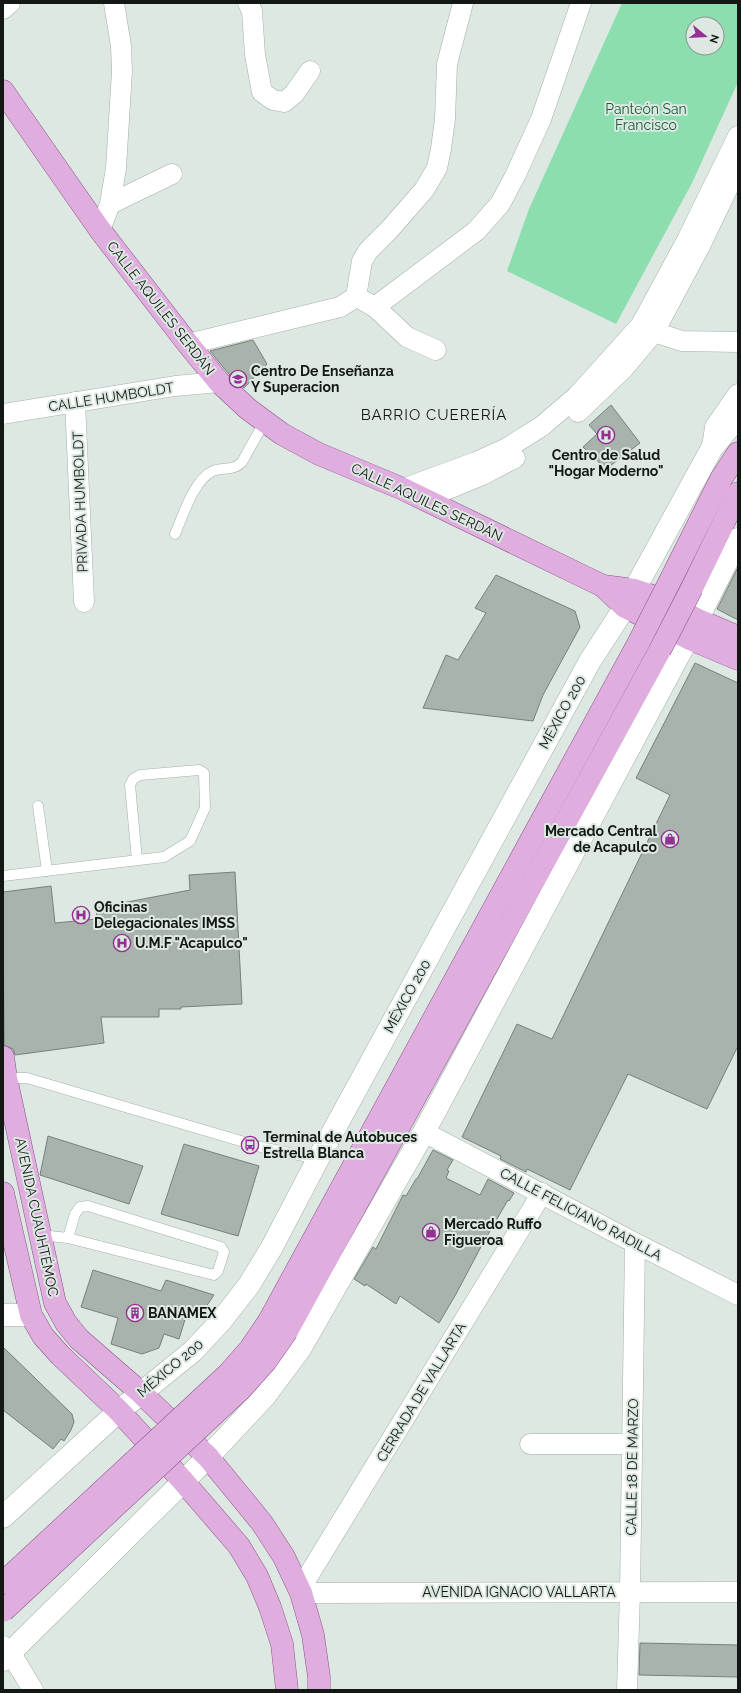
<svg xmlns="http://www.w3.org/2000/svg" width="741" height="1693" viewBox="0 0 741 1693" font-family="Raleway,sans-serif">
<rect width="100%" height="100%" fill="#dce8e1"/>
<path fill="#8cdeaf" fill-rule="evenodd" d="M622 3H738V82L692 183 616 324 507 271 529 209ZM693 24H717V48H693Z"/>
<g fill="#a8b3ac" stroke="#76817a">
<polygon points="253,340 267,364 244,388 228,373 210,351"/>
<polygon points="611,405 640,443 606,469 583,447 597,434 589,425"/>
<polygon points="738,567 738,620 717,609"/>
<polygon points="496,575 575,611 580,627 543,695 533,721 423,708 446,655 458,660 486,613 475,608"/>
<polygon points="695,663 738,683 738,1046 707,1109 628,1074 570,1190 527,1169 526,1172 500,1159 501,1156 462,1137 517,1024 552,1039 670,795 636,778"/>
<polygon points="235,872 242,1004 181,1007 181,1009 159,1009 159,1017 101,1017 104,1043 15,1055 13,1049 4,1045 3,892 51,886 55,923 97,919 96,908 190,890 189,875"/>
<polygon points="48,1136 143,1166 129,1204 40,1175"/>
<polygon points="184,1144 259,1166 238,1236 161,1214"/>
<polygon points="433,1150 453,1160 447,1170 449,1171 446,1178 480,1195 488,1179 514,1193 509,1201 508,1200 483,1243 456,1294 439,1323 400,1296 396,1304 366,1284 365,1286 354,1279 373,1247 376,1249 403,1195 406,1196 416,1179 417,1179"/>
<polygon points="93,1270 161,1291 166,1280 214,1295 199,1317 187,1313 179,1339 164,1334 159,1348 142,1354 111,1344 118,1318 81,1307"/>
<polygon points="3,1347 72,1414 74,1422 71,1430 64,1441 61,1439 53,1449 3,1410"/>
<polygon points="640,1643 738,1645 738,1677 639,1675"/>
</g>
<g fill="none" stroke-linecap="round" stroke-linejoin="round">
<defs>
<g id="service">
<path d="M175 534C183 516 194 479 213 471 223 467 234 471 242 462L265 421"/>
<polyline points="38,806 47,871"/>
<polyline points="3,876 164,857 190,841 205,808 204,773 199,770 140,775 133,779 130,785 137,860"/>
<polyline points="6,1078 27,1078 261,1147 318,1159"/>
<polyline points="40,1235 68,1238 214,1275 218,1271 224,1252 221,1247 88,1206 80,1207 75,1214 68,1238"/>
</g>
<g id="minor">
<polyline points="248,3 252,11 255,55 262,92 273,100 284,102 294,94 310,71"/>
<polyline points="3,9 10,3"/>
<polyline points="110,204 172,174"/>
<polyline points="100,230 110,204 116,168 122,71 121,46 114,3"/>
<polyline points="356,297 362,261 368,251 389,230 424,190 437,168 441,149 445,119 447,64 463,3"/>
<polyline points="364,301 375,307 407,337 436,350"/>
<polyline points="375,307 476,231 500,204 515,176 541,119 581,3"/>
<polyline points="643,326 654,332 682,341 738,342"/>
<polyline points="188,344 340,307 356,297"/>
<polyline points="75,402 84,602"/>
<polyline points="578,412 623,369 654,332 700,246 738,167"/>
<polyline points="3,414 175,386 219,382"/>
<polyline points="712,448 715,427 738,394"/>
<polyline points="403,489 476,462 507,448 542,426 577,396 641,325 687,240 738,136"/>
<polyline points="424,499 482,475 515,458"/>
<polyline points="424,1132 635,1243 738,1295"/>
<polyline points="530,1444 632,1444"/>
<polyline points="299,1591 542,1193"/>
<polyline points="301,1593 738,1592"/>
<polyline points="3,1646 10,1652 33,1690"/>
<polyline points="627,1690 630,1592 635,1243"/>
</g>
<g id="tertiary">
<polyline points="3,1315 31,1315"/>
<polyline points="3,1517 119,1411 193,1351 221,1321 249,1285 272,1247 318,1159 590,661 625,607 712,448 738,417"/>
<polyline points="3,1660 208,1457 265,1396 300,1349 424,1132 688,638 738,539"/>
</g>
<g id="primary">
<polyline points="3,91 100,230 188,344 219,382 248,409 282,434 319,454 403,489 603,586 625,607 688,638 738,659"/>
<polyline points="672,577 721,479 738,453"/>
<polyline points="603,586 634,590 655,597 696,619 738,637"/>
<polyline points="692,588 738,493"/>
<polyline points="3,1057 6,1078 55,1303 66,1323 79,1339 140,1392 208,1457 262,1523 284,1557 301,1593 313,1635 319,1677 319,1690"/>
<polyline points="3,1193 31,1315 43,1336 60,1355 119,1411 183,1481 239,1546 257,1576 270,1607 282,1644 287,1690"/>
<polyline points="269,1321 639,642"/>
<polyline points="287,1331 660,650"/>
</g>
</defs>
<use href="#service" stroke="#a4b0a8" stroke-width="11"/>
<use href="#minor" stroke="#a4b0a8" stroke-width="21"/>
<use href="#tertiary" stroke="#a4b0a8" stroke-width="23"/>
<use href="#primary" stroke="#8b558a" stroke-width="23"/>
<use href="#service" stroke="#fff" stroke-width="10"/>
<use href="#minor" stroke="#fff" stroke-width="20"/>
<use href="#tertiary" stroke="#fff" stroke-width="22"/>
<use href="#primary" stroke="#e0addf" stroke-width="22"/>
<defs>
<g id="primary-bridge">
<polyline points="639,642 672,577"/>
<polyline points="660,650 692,588"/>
<polyline points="3,1583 228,1374 250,1349 269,1321"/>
<polyline points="3,1611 241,1389 266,1361 287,1331"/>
</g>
</defs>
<use href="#primary-bridge" stroke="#8b558a" stroke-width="23" stroke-linecap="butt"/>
<use href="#primary-bridge" stroke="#e0addf" stroke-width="22"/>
</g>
<defs>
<symbol id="school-ring" viewBox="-11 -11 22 22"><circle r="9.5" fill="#dce8e1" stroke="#963095" stroke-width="1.5"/><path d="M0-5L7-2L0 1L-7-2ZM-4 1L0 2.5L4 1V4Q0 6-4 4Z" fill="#963095"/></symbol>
<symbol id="hospital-ring" viewBox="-11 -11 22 22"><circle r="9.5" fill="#dce8e1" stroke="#963095" stroke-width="1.5"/><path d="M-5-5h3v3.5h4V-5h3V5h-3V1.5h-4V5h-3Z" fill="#963095"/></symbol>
<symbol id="shop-ring" viewBox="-11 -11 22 22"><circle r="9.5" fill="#dce8e1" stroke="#963095" stroke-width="1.5"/><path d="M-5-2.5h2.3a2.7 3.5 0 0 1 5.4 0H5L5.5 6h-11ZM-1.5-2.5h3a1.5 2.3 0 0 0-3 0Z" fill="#963095"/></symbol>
<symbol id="bus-ring" viewBox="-11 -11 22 22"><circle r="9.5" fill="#dce8e1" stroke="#963095" stroke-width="1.5"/><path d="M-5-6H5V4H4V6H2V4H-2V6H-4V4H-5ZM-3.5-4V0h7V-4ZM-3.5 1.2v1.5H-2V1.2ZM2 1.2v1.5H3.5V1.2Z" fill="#963095"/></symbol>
<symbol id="building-ring" viewBox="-11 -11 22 22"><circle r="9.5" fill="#dce8e1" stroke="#963095" stroke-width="1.5"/><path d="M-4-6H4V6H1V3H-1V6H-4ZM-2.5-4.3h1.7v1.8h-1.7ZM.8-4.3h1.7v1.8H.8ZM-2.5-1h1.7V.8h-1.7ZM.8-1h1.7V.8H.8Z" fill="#963095"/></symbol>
</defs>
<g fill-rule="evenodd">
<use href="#school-ring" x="228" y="369" width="20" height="20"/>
<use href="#hospital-ring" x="596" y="425" width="20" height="20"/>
<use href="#shop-ring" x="660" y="829" width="20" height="20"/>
<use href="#hospital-ring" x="71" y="905" width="20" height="20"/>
<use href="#hospital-ring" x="112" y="933" width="20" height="20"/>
<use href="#bus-ring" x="240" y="1135" width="20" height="20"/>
<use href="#shop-ring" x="421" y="1222" width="20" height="20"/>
<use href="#building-ring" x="125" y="1303" width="20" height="20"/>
</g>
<g text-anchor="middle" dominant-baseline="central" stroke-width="4" stroke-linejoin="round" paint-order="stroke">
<g font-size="14" fill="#1a5c3c" stroke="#dce8e1">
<text x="646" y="109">Panteón San<tspan x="646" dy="16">Francisco</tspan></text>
</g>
<g font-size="14" fill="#141815" stroke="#dce8e1">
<text transform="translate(161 308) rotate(52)">CALLE AQUILES SERDÁN</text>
<text transform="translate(111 397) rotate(-9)">CALLE HUMBOLDT</text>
<text transform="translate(80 502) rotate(-92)">PRIVADA HUMBOLDT</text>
<text transform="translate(427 502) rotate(25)">CALLE AQUILES SERDÁN</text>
<text transform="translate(562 712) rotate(-61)">MÉXICO 200</text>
<text transform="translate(407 996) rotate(-61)">MÉXICO 200</text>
<text transform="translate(581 1214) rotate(28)">CALLE FELICIANO RADILLA</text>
<text transform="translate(37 1217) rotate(78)">AVENIDA CUAUHTÉMOC</text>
<text transform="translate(170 1368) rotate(-40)">MÉXICO 200</text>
<text transform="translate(421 1392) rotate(-59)">CERRADA DE VALLARTA</text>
<text transform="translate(632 1467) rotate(-89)">CALLE 18 DE MARZO</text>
<text x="519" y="1592">AVENIDA IGNACIO VALLARTA</text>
</g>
<g font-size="14" font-weight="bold" fill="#141815" stroke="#dce8e1" text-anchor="start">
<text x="251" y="371">Centro De Enseñanza<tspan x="251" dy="16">Y Superacion</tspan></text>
<text x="606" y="455" text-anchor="middle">Centro de Salud<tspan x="606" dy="16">"Hogar Moderno"</tspan></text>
<text x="657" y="831" text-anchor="end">Mercado Central<tspan x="657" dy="16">de Acapulco</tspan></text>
<text x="94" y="907">Oficinas<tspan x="94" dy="16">Delegacionales IMSS</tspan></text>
<text x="135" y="943">U.M.F "Acapulco"</text>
<text x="263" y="1137">Terminal de Autobuces<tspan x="263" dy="16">Estrella Blanca</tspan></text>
<text x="444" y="1224">Mercado Ruffo<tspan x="444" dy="16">Figueroa</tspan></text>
<text x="148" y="1313">BANAMEX</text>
</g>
<g font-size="15" letter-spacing="1" fill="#141815" stroke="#dce8e1">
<text x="434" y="415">BARRIO CUERERÍA</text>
</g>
</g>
<rect width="741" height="1693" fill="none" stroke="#141815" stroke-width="8"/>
<g transform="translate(705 36) rotate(108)"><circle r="19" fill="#dce8e1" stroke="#8c958f"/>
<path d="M0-3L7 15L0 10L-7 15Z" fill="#963095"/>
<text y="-6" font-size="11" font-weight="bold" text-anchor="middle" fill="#141815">N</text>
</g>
</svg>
